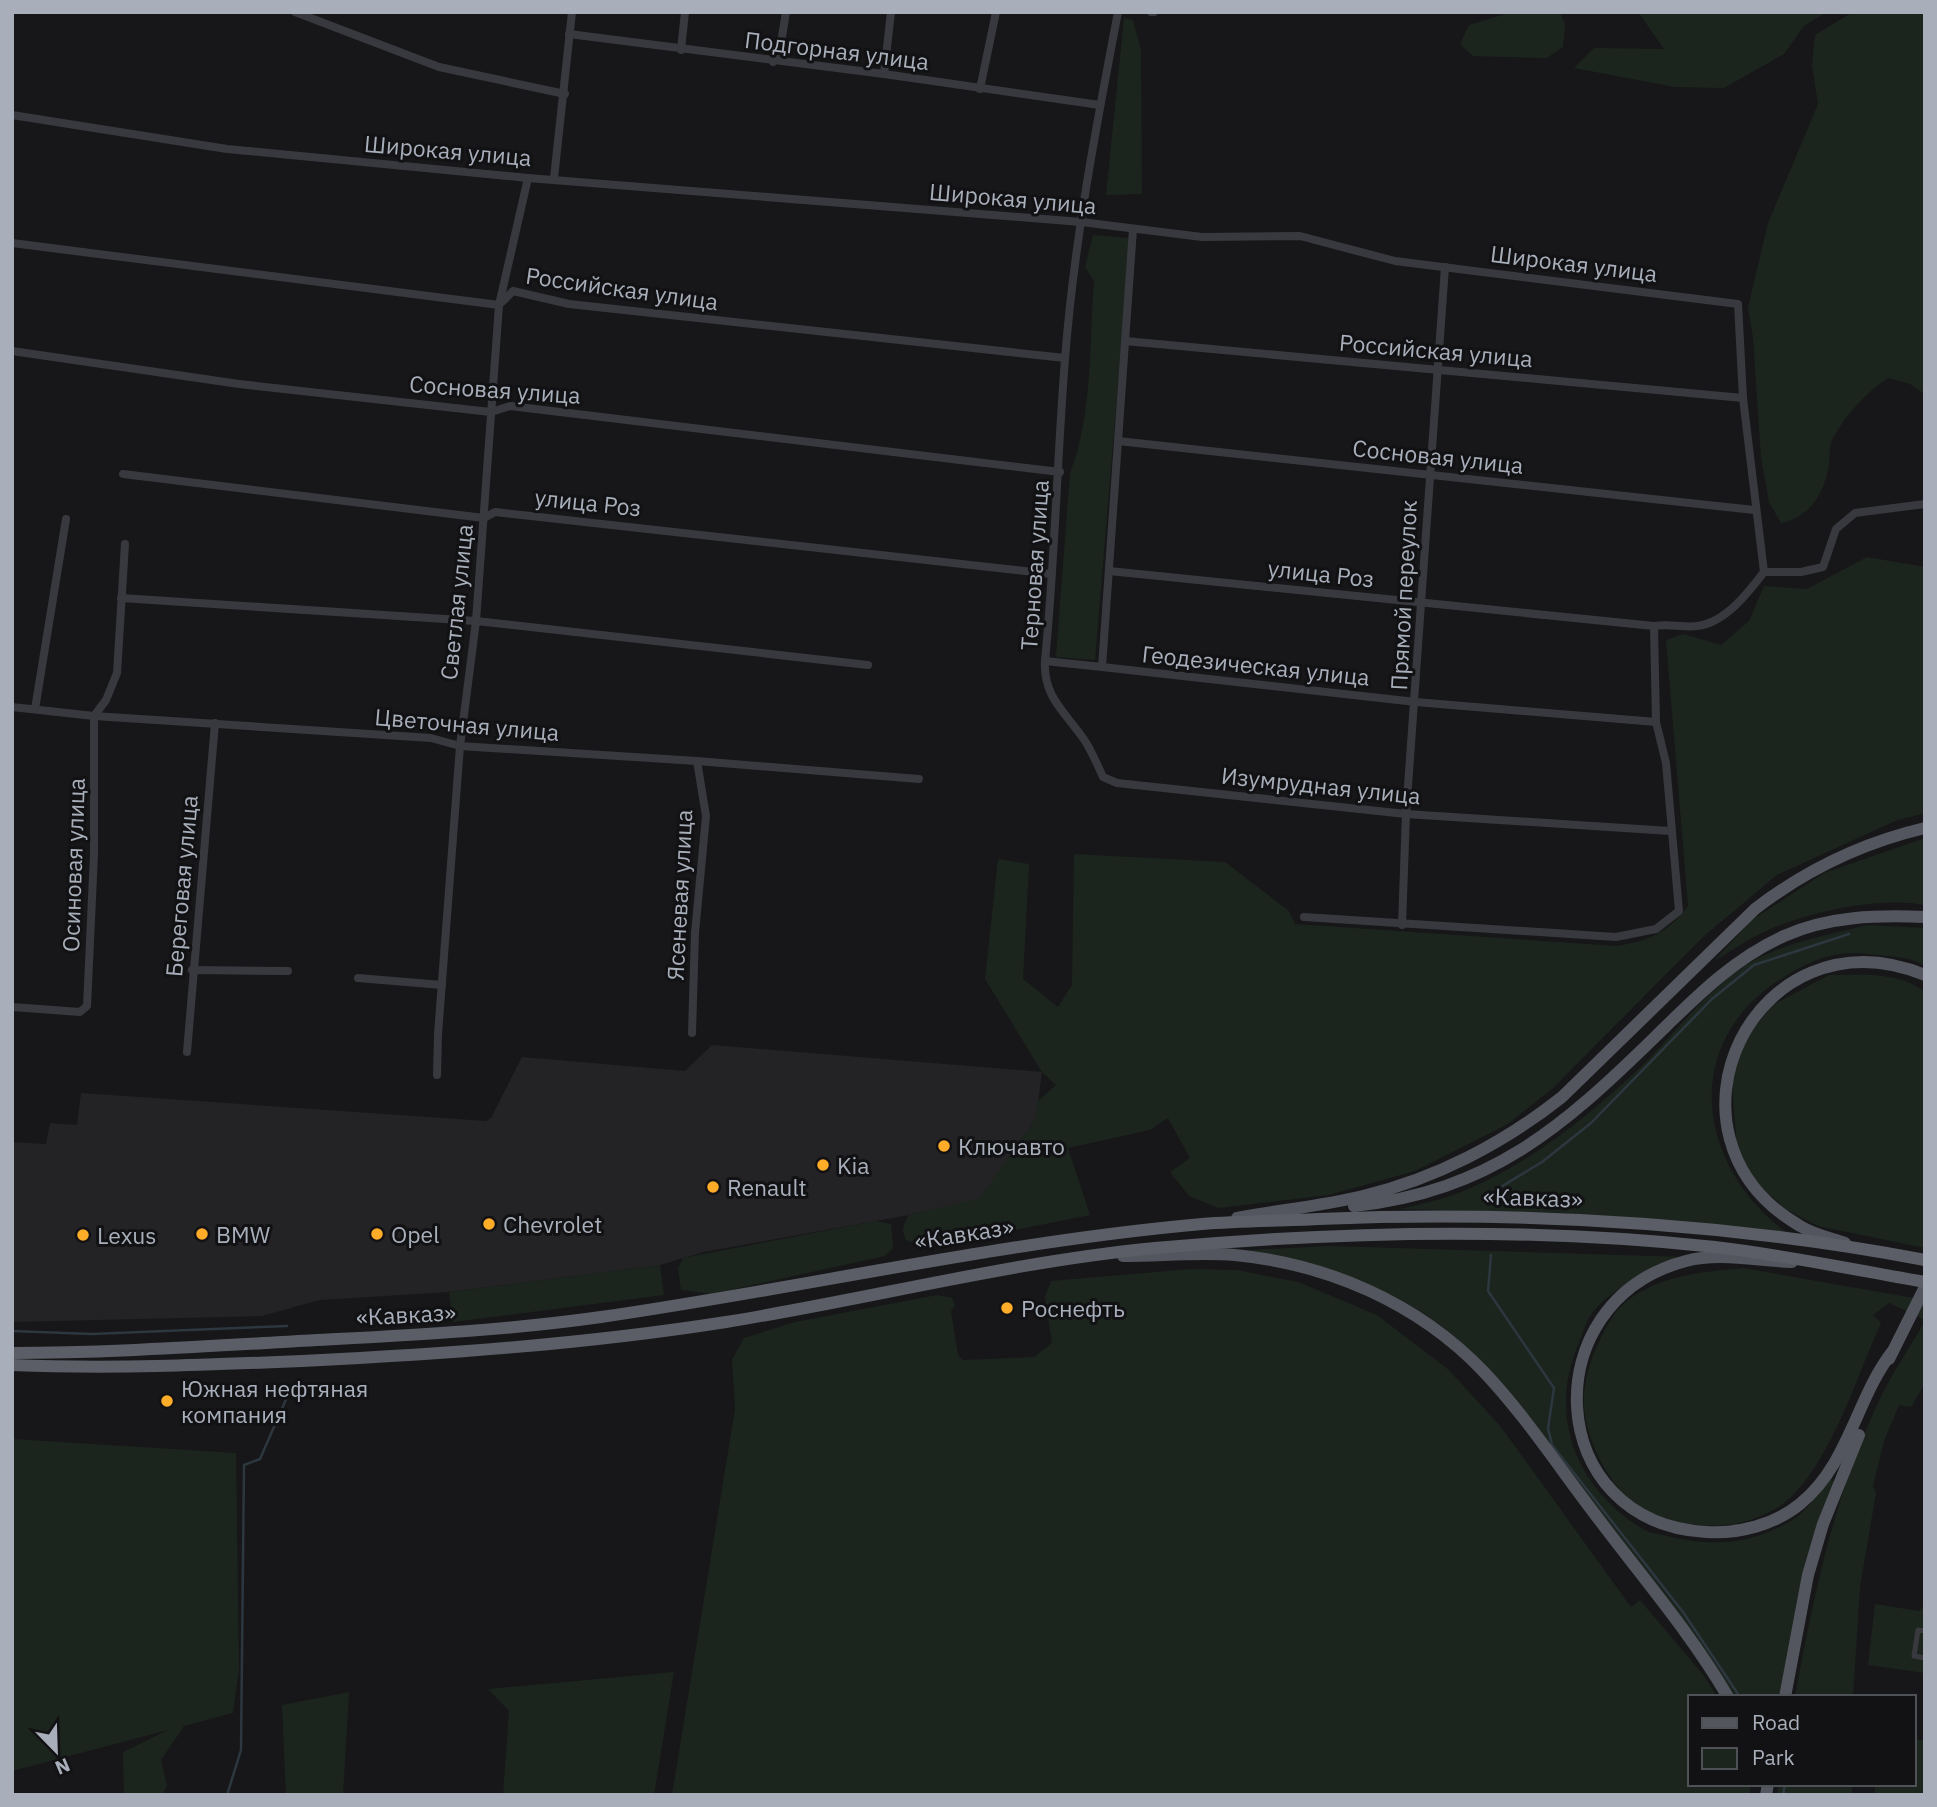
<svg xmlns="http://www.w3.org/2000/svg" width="1937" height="1807" viewBox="0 0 1937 1807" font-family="'IBM Plex Sans',sans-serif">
<rect width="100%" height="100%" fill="#171719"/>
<polygon fill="#232326" points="712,1045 1042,1072 1036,1118 980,1199 909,1215 704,1252 660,1265 449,1292 320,1300 262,1316 12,1322 12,1142 46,1144 50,1123 77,1125 81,1093 486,1121 491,1118 522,1057 685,1071"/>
<g fill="#1c251d">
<polygon points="1512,12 1560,12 1565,24 1563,47 1547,58 1473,56 1460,44 1469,25"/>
<polygon points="1638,12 1827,12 1804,26 1784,54 1724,88 1675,87 1574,68 1594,48 1664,49"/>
<path d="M1853 12H1925V394L1910 384 1888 378C1866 393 1846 414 1833 438 1829 445 1830 456 1829 465 1824 494 1810 517 1781 523L1769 502 1761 458 1753 338 1748 307 1768 223 1818 104 1812 66 1815 35Z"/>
<polygon points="1124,18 1133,20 1141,50 1142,194 1106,195"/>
<path d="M1093 235 1130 238 1095 660 1056 657 1070 473C1093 415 1089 343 1094 281L1085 267Z"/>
<path d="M1867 557 1925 567V813L1895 821 1777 875 1704 936 1553 1088 1508 1124 1415 1171 1329 1195 1218 1208 1189 1196 1170 1172 1190 1158 1168 1118 1150 1130 1068 1148 1090 1215 925 1248 906 1240C901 1230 903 1224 909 1215L980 1198 1036 1118 1038 1101 1056 1085 1042 1072 985 979 998 859 1029 864 1023 979 1058 1007 1072 985 1074 854 1225 862 1289 911 1295 924 1616 946C1648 941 1668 933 1688 906L1666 640 1683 634 1721 645 1749 621 1764 586 1807 589Z"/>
<path d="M1925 838V905C1881 896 1807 912 1766 931 1748 939 1731 951 1714 961L1752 920 1824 873Z"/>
<path d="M1867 925 1925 928V966C1911 957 1895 957 1879 955 1836 950 1819 956 1784 977 1679 1041 1696 1165 1786 1232L1565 1213 1400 1209C1420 1204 1442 1200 1461 1192 1529 1165 1591 1114 1643 1065 1679 1029 1714 980 1760 957 1794 941 1831 934 1867 925Z"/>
<path d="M1829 975C1860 975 1900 971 1925 992V1248L1818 1226 1787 1210 1754 1181 1737 1149 1731 1071 1748 1035 1773 1005Z"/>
<polygon points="876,1221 891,1224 893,1248 885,1256 712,1294 681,1290 678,1268 683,1258"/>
<path d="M1329 1246 1684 1257C1655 1267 1607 1290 1590 1316 1585 1324 1582 1336 1578 1345 1548 1417 1576 1487 1641 1528 1648 1533 1659 1534 1667 1536 1714 1547 1751 1545 1794 1519 1808 1510 1819 1492 1830 1480L1834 1481 1779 1697H1734L1491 1372C1477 1358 1463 1343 1448 1331 1389 1284 1319 1266 1248 1250Z"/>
<polygon points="660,1265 664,1295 453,1322 449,1292"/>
<path d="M1743 1268 1925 1300V1320L1889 1303 1873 1315 1881 1323C1857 1376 1833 1455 1792 1496 1777 1512 1747 1523 1725 1525 1701 1527 1670 1523 1648 1512 1613 1495 1586 1443 1584 1406 1583 1386 1589 1362 1598 1344 1605 1329 1614 1311 1627 1301 1660 1275 1703 1272 1743 1268Z"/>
<polygon points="1191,1269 1237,1270 1298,1282 1377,1315 1449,1370 1501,1427 1631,1607 1640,1600 1705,1677 1717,1697 1690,1697 1690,1784 1750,1784 1750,1795 672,1795 735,1409 732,1360 744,1338 795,1322 937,1295 952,1298 955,1305 951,1311 958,1355 963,1360 1034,1357 1052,1343 1045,1297 1051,1281"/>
<path d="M1925 1321V1383L1911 1407 1899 1405 1884 1441 1873 1486 1876 1493 1860 1587 1853 1697H1795C1813 1597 1834 1498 1877 1405 1890 1376 1909 1349 1925 1321Z"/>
<polygon points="12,1439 236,1453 239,1669 233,1713 184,1726 161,1760 167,1786 162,1795 124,1795 123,1752 168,1730 12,1771"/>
<polygon points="1875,1604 1919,1611 1925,1605 1925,1673 1868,1665"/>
<polygon points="674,1672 654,1795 503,1795 509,1711 488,1689"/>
<polygon points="349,1692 343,1795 286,1795 282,1705"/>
<polygon points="1914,1739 1925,1740 1925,1795 1875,1795 1875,1784 1914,1784"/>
<polygon points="1779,1784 1852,1784 1852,1795 1777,1795"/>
</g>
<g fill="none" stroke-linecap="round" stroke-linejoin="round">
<g stroke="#2c373f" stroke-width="2.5">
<polyline points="1491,1199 1494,1191 1542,1162 1591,1123 1712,999 1754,965 1849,934"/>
<polyline points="1491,1255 1488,1291 1554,1388 1548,1428 1552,1445 1683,1612 1740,1697"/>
<polyline points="12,1331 92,1334 287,1326"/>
<polyline points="227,1795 241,1750 244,1465 260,1459 287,1397"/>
<polyline points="1783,1795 1785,1784"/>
</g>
<polyline stroke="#38393f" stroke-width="5" points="1925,1631 1918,1630 1914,1656 1925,1658"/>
<g stroke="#38393f" stroke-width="8">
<polyline points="295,12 439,67 565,94"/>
<path d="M1118 12C1096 127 1074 242 1065 359 1057 459 1055 560 1045 661L1102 667 1133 229"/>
<polyline points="1151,12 1154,12"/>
<polyline points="569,34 884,74 1100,105"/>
<polyline points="681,50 685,12"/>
<polyline points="773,62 781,43 786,12"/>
<polyline points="884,74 891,12"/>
<polyline points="980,89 996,12"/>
<polyline points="12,115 227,149 528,178 1081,222 1202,237 1300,236 1395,261 1738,304 1743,398 1764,572"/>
<polyline points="554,178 572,12"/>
<polyline points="12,243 499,305 513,291 569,304 1065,358"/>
<polyline points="1125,341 1743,398"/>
<polyline points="12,351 239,384 491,412 510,406 1060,472"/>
<polyline points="1118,441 1754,510"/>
<polyline points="123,474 484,518 495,512 1051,574"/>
<polyline points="1109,571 1654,626"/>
<polyline points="121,598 476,621 868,665"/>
<path d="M1045 661C1043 696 1064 711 1083 738 1091 749 1097 764 1103 777L1117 783 1406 814 1670 831"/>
<polyline points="1102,667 1416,702 1656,722"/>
<polyline points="12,707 94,716 431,738 460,746 697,761 919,779"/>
<polyline points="35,709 66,519"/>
<path d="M1304 917 1616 937 1656 929 1679 911 1666 763 1656 722 1654 626C1669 623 1683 628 1697 626 1725 623 1748 593 1764 572H1801L1823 567 1836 529 1855 513 1925 504"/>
<polyline points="1402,925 1406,814 1445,267"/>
<polyline points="192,970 288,971"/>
<polyline points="358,978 442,985"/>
<polyline points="12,1007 80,1012 87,1006 94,855 94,716 106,700 117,673 125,544"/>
<polyline points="692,1033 695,933 706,816 697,761"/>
<polyline points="187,1052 215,723"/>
<polyline points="437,1075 438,1034 460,746 476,621 499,305 528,178"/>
</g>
<g stroke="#53565e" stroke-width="12">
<path d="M1354 1206C1490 1191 1562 1128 1656 1036 1696 997 1733 959 1784 936 1829 916 1877 915 1925 917"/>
<path d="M1237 1218C1279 1210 1322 1206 1363 1196 1435 1179 1504 1143 1562 1097L1755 909C1807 869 1861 843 1925 828"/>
<path d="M1845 1243C1830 1238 1813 1234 1800 1226 1644 1135 1755 906 1925 975"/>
<path d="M1123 1256C1161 1256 1197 1252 1235 1255 1328 1264 1418 1303 1483 1371 1523 1413 1556 1463 1591 1509 1637 1571 1689 1630 1728 1697"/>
<path d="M1792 1262C1757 1261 1720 1252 1686 1261 1532 1301 1543 1523 1706 1532 1739 1534 1774 1525 1800 1504 1849 1464 1856 1399 1892 1352"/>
<polyline points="1889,1359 1925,1287"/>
<polyline points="1785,1697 1808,1575 1823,1524 1859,1435"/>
<polyline points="1766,1795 1768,1784"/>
</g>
<g stroke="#5b5e67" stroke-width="12">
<path d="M12 1353C102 1353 193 1347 283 1342 389 1336 495 1332 601 1317 802 1288 1000 1242 1202 1224 1241 1221 1280 1221 1318 1219 1521 1211 1725 1222 1925 1260"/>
<path d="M12 1365C109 1369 206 1365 302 1361 444 1354 586 1344 726 1322 869 1299 1010 1262 1155 1248 1341 1231 1529 1227 1715 1247 1785 1255 1855 1270 1925 1282"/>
</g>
</g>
<g fill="#ffac29" stroke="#121214" stroke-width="2.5">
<circle cx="944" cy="1146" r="7"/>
<circle cx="823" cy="1165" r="7"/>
<circle cx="713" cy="1187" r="7"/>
<circle cx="489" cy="1224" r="7"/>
<circle cx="202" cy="1234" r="7"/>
<circle cx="377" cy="1234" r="7"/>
<circle cx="83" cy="1235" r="7"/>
<circle cx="1007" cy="1308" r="7"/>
<circle cx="167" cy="1401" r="7"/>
</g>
<g text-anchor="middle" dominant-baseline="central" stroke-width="6" stroke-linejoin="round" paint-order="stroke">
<g font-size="23" fill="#a8afba" stroke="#121214">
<text transform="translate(837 50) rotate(7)">Подгорная улица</text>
<text transform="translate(448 150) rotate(5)">Широкая улица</text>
<text transform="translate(1013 198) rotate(5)">Широкая улица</text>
<text transform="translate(1574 263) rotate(7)">Широкая улица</text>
<text transform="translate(622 288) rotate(8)">Российская улица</text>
<text transform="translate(1436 350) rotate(5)">Российская улица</text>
<text transform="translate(495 389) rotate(4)">Сосновая улица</text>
<text transform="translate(1438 456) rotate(6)">Сосновая улица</text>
<text transform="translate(588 502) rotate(6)">улица Роз</text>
<text transform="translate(1034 565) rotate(-86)">Терновая улица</text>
<text transform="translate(1321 573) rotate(6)">улица Роз</text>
<text transform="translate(1403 595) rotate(-87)">Прямой переулок</text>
<text transform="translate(456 602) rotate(-84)">Светлая улица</text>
<text transform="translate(1256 665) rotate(6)">Геодезическая улица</text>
<text transform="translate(467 724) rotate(5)">Цветочная улица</text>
<text transform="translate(1321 785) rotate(6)">Изумрудная улица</text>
<text transform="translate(73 865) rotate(-88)">Осиновая улица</text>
<text transform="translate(181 886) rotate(-85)">Береговая улица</text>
<text transform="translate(679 895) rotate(-87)">Ясеневая улица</text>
<text transform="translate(1533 1197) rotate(2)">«Кавказ»</text>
<text transform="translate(964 1233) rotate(-9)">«Кавказ»</text>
<text transform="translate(406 1314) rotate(-3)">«Кавказ»</text>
</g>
<g font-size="23" fill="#a8afba" stroke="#121214" text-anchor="start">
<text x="958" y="1146">Ключавто</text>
<text x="837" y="1165">Kia</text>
<text x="727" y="1187">Renault</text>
<text x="503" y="1224">Chevrolet</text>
<text x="216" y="1234">BMW</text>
<text x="391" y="1234">Opel</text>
<text x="97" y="1235">Lexus</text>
<text x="1021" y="1308">Роснефть</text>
<text x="181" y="1388">Южная нефтяная<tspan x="181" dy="26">компания</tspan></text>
</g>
</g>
<rect width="1937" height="1807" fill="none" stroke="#a8afba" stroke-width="28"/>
<rect x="1688" y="1695" width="228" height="91" fill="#121214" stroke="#4e5156" stroke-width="2"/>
<rect x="1702" y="1718" width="35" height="10" fill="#53565e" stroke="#4e5156" stroke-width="2"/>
<text x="1752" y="1730" font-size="21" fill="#a8afba">Road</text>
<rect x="1702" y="1748" width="35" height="21" fill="#1c251d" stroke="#4e5156" stroke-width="2"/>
<text x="1752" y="1765" font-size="21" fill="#a8afba">Park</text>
<g transform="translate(56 1751) rotate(157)" stroke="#121214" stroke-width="5" paint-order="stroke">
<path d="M0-5L12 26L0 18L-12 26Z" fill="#a8afba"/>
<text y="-10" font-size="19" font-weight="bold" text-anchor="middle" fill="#a8afba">N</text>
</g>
</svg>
